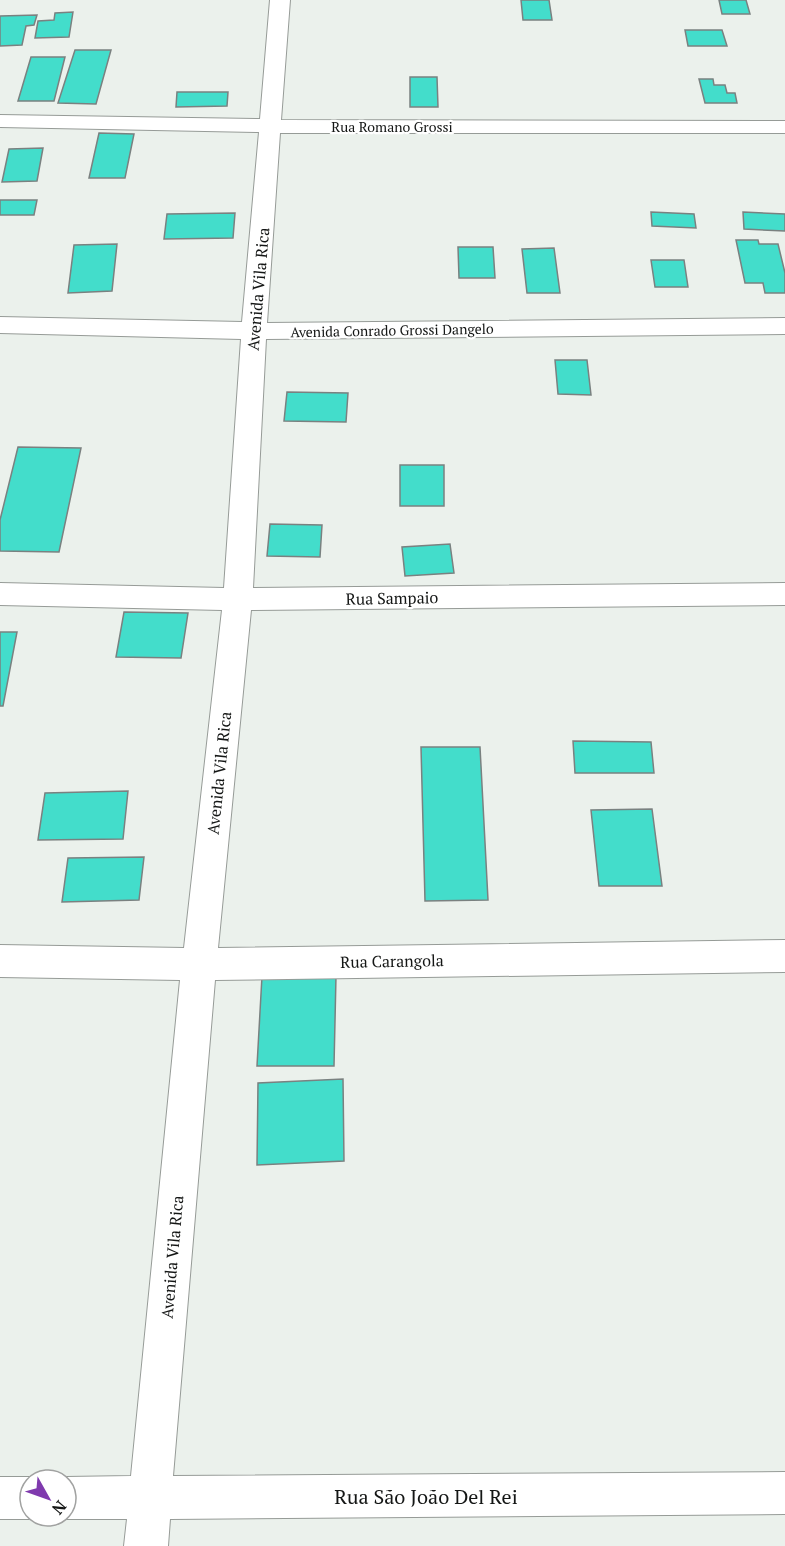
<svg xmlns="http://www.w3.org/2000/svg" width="785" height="1546" viewBox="0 0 785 1546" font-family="'PT Serif',serif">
<rect width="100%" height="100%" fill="#ebf1ec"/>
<g fill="#43ddcb" stroke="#7a8180" stroke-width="1.5">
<polygon points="521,0 549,0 552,20 523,20"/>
<polygon points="719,0 746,0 750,14 722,14"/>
<polygon points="73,12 69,37 35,38 38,21 54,20 55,13"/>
<polygon points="37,15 34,25 26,26 22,45 0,46 0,16"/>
<polygon points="685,30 722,30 727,46 688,46"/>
<polygon points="75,50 111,50 96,104 58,103"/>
<polygon points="31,57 65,57 54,101 18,101"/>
<polygon points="410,77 437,77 438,107 410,107"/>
<polygon points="699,79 713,79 714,85 725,85 727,93 735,93 737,103 705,103"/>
<polygon points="177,92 228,92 227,106 176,107"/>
<polygon points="99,133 134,134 125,178 89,178"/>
<polygon points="43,148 37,181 2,182 9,149"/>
<polygon points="0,200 37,200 34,215 0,215"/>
<polygon points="651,212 694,214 696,228 652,226"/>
<polygon points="743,212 785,214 785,231 744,229"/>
<polygon points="235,213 233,238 164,239 167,214"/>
<polygon points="736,240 758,240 759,244 778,244 785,273 785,293 765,293 763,283 745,283"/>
<polygon points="117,244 112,291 68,293 74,245"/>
<polygon points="458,247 493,247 495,278 459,278"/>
<polygon points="554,248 560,293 527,293 522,249"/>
<polygon points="651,260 684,260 688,287 655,287"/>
<polygon points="555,360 587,360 591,395 558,394"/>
<polygon points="287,392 348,393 346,422 284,421"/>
<polygon points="18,447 81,448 59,552 0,551 0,520"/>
<rect x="400" y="465" width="44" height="41"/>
<polygon points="270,524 322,525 320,557 267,556"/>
<polygon points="450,544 454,573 405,576 402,547"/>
<polygon points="124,612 188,613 181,658 116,657"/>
<polygon points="0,632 17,632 3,706 0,706"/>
<polygon points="573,741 651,742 654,773 575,773"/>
<polygon points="421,747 480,747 488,900 425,901"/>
<polygon points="128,791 123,839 38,840 45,793"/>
<polygon points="652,809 662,886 599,886 591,810"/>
<polygon points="144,857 139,900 62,902 68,858"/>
<polygon points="262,976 336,976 334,1066 257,1066"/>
<polygon points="343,1079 344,1161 257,1165 258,1083"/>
</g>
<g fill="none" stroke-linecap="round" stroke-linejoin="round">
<defs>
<g id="street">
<polygon points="270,0 290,0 281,120 785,121 785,133 280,133 267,323 785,318 785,334 266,339 253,588 785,583 785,605 251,610 218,948 785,940 785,972 215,980 173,1476 785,1472 785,1514 170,1519 168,1546 124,1546 127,1519 66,1519 58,1516 66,1516 66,1480 58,1480 66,1477 131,1476 180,980 0,977 0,945 184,948 222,610 0,605 0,583 224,588 241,339 0,333 0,317 242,322 259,132 0,127 0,115 260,119"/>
<polygon points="0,1477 30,1477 38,1480 30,1480 30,1516 38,1516 30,1519 0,1519"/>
</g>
</defs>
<use href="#street" stroke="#969b97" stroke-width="2"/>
<use href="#street" fill="#fff" fill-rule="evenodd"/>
</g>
<g text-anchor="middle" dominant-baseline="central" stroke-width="4.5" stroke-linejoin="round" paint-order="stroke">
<g font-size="14" fill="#141615" stroke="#fff">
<text x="392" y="126">Rua Romano Grossi</text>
<text transform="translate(392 330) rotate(-1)">Avenida Conrado Grossi Dangelo</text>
</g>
<g font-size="16" fill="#141615" stroke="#fff">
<text transform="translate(258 289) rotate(-85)">Avenida Vila Rica</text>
<text transform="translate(392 598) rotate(-1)">Rua Sampaio</text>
<text transform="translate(219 773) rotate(-84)">Avenida Vila Rica</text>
<text transform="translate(392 961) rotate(-1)">Rua Carangola</text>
<text transform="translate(172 1257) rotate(-85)">Avenida Vila Rica</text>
</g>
<g font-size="20" fill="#141615" stroke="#fff">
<text x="426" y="1496">Rua São João Del Rei</text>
</g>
</g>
<g transform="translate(48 1498) rotate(130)"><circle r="28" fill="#ffffff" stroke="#a1a2a1" stroke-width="1.5"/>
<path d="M0-4.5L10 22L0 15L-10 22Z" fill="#7f3aae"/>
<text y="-9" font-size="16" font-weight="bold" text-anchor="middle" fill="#141615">N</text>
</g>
</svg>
